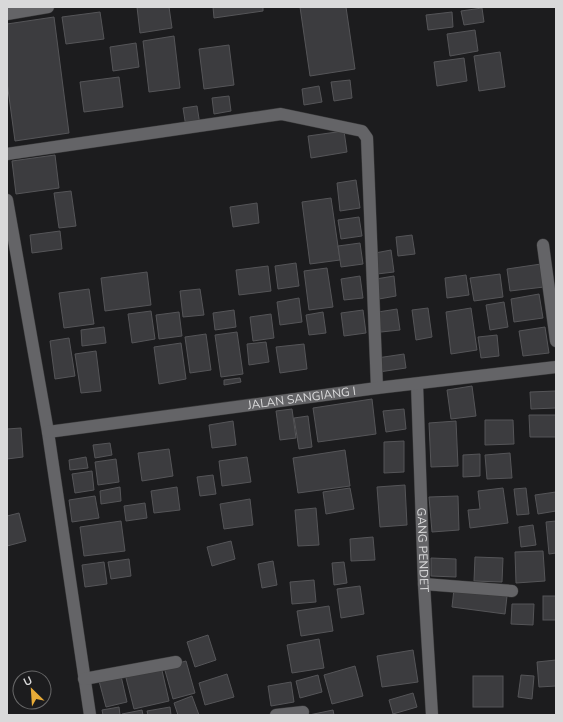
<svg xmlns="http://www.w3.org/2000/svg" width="563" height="722" viewBox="0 0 563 722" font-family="'Nunito Sans',sans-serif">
<rect width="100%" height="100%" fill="#1c1c1e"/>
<g fill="#3c3c3f" stroke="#555558">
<polygon points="137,7 169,7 172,28 140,33"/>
<polygon points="213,7 263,7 263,11 214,18"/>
<polygon points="300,7 346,7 355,69 310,76"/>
<polygon points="482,8 484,22 464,25 461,11"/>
<polygon points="100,12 104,39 66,44 62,17"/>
<polygon points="452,12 453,27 428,30 426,15"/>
<polygon points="54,17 69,133 15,141 7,82 7,24"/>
<polygon points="475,30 478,51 450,56 447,34"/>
<polygon points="174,36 180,88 149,92 143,41"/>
<polygon points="136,43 139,67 113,71 110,47"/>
<polygon points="229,45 234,85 204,89 199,49"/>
<polygon points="500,52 505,87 479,91 474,56"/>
<polygon points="464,58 467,81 437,86 434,62"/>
<polygon points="119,77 123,107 84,112 80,82"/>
<polygon points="350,80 352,98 334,101 331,82"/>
<polygon points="319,86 322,102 304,105 302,89"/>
<polygon points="229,96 231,111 214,114 212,98"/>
<polygon points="197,106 200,125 186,127 183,108"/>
<polygon points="344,131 347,152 311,158 308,136"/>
<polygon points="55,155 59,188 16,194 12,161"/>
<polygon points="356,180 360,208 340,211 337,183"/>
<polygon points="71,191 76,226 59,228 54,193"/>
<polygon points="331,198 340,260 310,264 302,202"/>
<polygon points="257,203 259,223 233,227 230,207"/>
<polygon points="359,217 362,236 341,239 338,220"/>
<polygon points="60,231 62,249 32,253 30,235"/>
<polygon points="412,235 415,254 398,256 396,237"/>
<polygon points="360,243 363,264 341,267 338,246"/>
<polygon points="391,250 394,272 377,274 375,253"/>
<polygon points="296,263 299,286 278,289 275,266"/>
<polygon points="541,264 544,287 510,291 507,269"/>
<polygon points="268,266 271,291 239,295 236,270"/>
<polygon points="327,268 333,307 309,310 304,271"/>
<polygon points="147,272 151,305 105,311 101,278"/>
<polygon points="500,274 503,297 474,301 470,278"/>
<polygon points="466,275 469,295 447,298 445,278"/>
<polygon points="360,276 363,298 344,300 341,279"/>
<polygon points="394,276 396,296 379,299 376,279"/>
<polygon points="89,289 94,324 64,328 59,293"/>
<polygon points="200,289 204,315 183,317 180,291"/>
<polygon points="539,294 543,318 514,322 511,299"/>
<polygon points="299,298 302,322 280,325 277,302"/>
<polygon points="504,302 508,327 490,330 486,305"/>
<polygon points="428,308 432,337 416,340 412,310"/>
<polygon points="471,308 477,350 451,354 446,312"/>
<polygon points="397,309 400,330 381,332 378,312"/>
<polygon points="234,310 236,327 215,330 213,313"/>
<polygon points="363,310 366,333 344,336 341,313"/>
<polygon points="151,311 155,339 132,343 128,314"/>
<polygon points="179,312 182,336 159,339 156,315"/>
<polygon points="323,312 326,333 309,335 306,315"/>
<polygon points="271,314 274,338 253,341 250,317"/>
<polygon points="104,327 106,343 82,346 81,330"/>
<polygon points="545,327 549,353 523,356 519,331"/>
<polygon points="237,332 243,374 221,377 215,335"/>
<polygon points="206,334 211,370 190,373 185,337"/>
<polygon points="497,335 499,356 481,358 478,337"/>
<polygon points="69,338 75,376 55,379 50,341"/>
<polygon points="266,342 269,362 249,365 247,344"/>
<polygon points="181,343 186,379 159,384 154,347"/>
<polygon points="304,344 307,369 280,373 276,347"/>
<polygon points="96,351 101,391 81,393 75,354"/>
<polygon points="404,354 406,368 379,372 377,358"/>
<polygon points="240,378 241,382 224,385 224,380"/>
<polygon points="472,386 476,416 451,419 447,390"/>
<polygon points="556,391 556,408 531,409 530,392"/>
<polygon points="372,399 376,434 318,442 313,408"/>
<polygon points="292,409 296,438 280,440 276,411"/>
<polygon points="404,409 406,429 386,432 383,411"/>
<polygon points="529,415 556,415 556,437 530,437"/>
<polygon points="308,416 312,447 299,449 294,418"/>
<polygon points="485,420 513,420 514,444 485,445"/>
<polygon points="233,421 236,445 212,448 209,425"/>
<polygon points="456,421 458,466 431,467 429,423"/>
<polygon points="21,428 23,457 7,459 7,429"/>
<polygon points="404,441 404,472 384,473 384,442"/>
<polygon points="110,443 112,455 95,458 93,445"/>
<polygon points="169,449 173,476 142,481 138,453"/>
<polygon points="345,450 350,486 298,493 293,458"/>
<polygon points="510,453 512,478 487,479 485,455"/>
<polygon points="480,454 480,476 463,477 463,455"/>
<polygon points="86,457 88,468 70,470 69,460"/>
<polygon points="247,457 251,482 222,486 219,461"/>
<polygon points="116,459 119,482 98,485 95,462"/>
<polygon points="92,471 94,490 75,493 72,474"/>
<polygon points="213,475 216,494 200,496 197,477"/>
<polygon points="405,485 407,525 380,527 377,487"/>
<polygon points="120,487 121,501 101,504 100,491"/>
<polygon points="177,487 180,510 154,513 151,491"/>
<polygon points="350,488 354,509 326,514 323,492"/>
<polygon points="503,488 508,523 470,528 468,510 480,509 478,491"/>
<polygon points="526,488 529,514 517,515 514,489"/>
<polygon points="556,492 556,511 538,514 535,495"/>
<polygon points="95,496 99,518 72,522 69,500"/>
<polygon points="458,496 459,530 432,532 429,497"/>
<polygon points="250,499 253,525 224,529 220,504"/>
<polygon points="145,503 147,518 126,521 124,506"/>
<polygon points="316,508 319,545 298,546 295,510"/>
<polygon points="19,513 26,541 7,546 7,516"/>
<polygon points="121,521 125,551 84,556 80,527"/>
<polygon points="556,521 556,553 549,554 546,522"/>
<polygon points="533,525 536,545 521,547 519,527"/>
<polygon points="373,537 375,560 351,561 350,539"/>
<polygon points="231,541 235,559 212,566 207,547"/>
<polygon points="543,551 545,581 516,583 515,552"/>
<polygon points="475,557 503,558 502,582 474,581"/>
<polygon points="431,558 456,559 456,577 431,576"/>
<polygon points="129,559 131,576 111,579 108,562"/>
<polygon points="273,561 277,585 262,588 258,564"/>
<polygon points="104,562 107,584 85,587 82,565"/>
<polygon points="344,562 347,583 334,585 332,563"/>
<polygon points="314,580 316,602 292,604 290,582"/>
<polygon points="360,586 364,614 341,618 337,589"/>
<polygon points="454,589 507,596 505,614 452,607"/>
<rect x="543" y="596" width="13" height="24"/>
<polygon points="512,604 534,604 533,625 511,624"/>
<polygon points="329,606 333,631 301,636 297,611"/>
<polygon points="208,635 216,660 195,667 187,642"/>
<polygon points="319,639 324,668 292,673 287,645"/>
<polygon points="413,650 418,682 382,687 377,656"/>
<polygon points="556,660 556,686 539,687 537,662"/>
<polygon points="186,661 195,693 173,699 164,667"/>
<polygon points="161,666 169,701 134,709 125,674"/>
<polygon points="355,666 363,696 332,704 324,675"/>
<polygon points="227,674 234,697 205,705 199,683"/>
<polygon points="318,675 322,692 300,698 296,681"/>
<polygon points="521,675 534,676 532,699 518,697"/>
<polygon points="121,676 127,702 106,707 99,681"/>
<rect x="473" y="676" width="30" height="31"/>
<polygon points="291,682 294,702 271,706 268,686"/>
<polygon points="413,693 417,707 393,714 389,700"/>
<polygon points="192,696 199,715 178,715 174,703"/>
<polygon points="119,707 120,715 103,715 102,710"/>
<polygon points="170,707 171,715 148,715 147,711"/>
<polygon points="142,710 143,715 122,715 122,714"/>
<polygon points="333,710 334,715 309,715"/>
</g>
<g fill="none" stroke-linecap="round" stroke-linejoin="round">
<defs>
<g id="street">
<polyline points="7,14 48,7"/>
<polyline points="7,154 281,114 362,131 367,138 377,388"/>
<polyline points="7,200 48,432 90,715"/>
<polyline points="543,245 556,341"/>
<path id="s1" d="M417 384 424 584 432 715"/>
<path id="s2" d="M48 432 377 388 556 367"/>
<polyline points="424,584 512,591"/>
<polyline points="84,679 176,662"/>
<polyline points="276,715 303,712"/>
</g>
</defs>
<use href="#street" stroke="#39393a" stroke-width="13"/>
<use href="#street" stroke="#646467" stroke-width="12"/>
</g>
<g text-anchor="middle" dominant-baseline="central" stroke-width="3.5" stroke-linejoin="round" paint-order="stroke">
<g font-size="12" fill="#d9d9da" stroke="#1c1c1e">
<text stroke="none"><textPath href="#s2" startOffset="256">JALAN SANGIANG I</textPath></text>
<text stroke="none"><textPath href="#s1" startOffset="166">GANG PENDET</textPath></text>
</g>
</g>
<rect width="563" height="722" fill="none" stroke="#d9d9da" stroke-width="16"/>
<g transform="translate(32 690) rotate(335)"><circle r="19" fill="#1c1c1e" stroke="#686869"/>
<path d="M0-3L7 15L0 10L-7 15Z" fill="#e8ab37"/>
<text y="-6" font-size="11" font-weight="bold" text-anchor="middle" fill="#d9d9da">U</text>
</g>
</svg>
